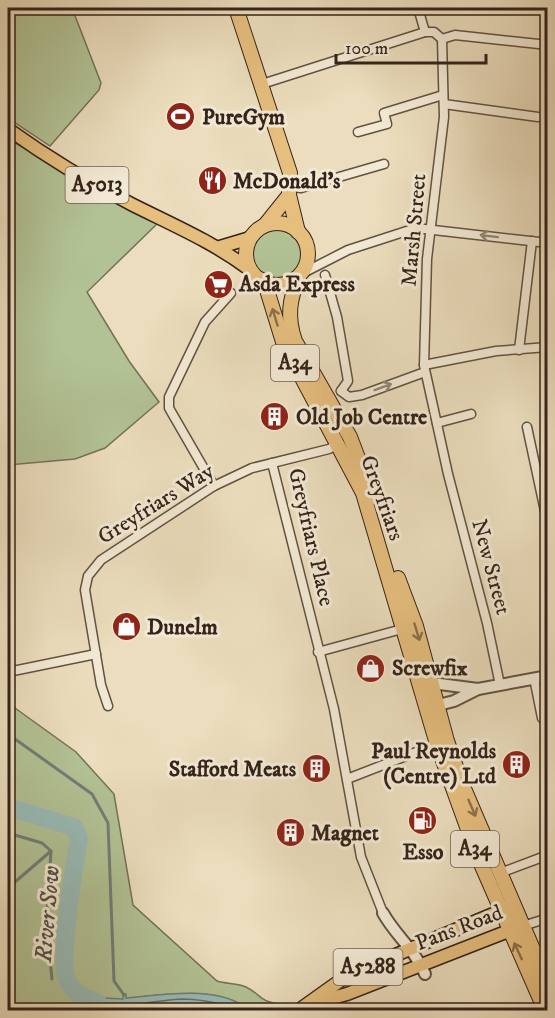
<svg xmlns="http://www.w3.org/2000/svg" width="555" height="1018" viewBox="0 0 555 1018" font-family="'IM FELL DW Pica',serif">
<rect width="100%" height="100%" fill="#ebddbd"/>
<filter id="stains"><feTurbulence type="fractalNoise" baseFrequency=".00333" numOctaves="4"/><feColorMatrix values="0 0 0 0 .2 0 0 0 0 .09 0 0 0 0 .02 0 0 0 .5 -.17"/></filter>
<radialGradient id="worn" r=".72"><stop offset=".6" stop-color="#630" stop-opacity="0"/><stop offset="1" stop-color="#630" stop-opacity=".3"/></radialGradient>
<g fill="#b2c295" stroke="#737258" stroke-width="1.5">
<polygon points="8,8 72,8 101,83 99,90 50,146 8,118"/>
<polygon points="8,139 158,223 87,292 129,361 159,402 105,448 75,459 8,465"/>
<circle cx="277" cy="253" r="25"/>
<path d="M8 703 76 752 114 794 133 905 217 981C226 984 238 983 246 987 262 995 258 1001 280 1004L275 1010H248C221 985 163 995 129 998L130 1010H8Z"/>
</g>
<path fill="#99bbb7" stroke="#717e78" stroke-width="1.5" d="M92 992 104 998 123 999V994H126V998C161 995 221 984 248 1010H92L86 1009 78 994Z"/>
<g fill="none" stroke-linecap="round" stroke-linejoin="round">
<g stroke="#666f68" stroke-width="1.5">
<path d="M92 1010 91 1003 93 1001C122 1010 154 1000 183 999 201 999 218 1003 235 1007L239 1010"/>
<polyline points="141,1010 181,1007 215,1010"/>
</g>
<g stroke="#717e78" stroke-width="3">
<polyline points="8,734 92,794 108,823 114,981 124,995"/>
<polyline points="8,833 42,843 51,851 46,924 52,979"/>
<polyline points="8,888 51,851"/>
</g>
<path stroke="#99bbb7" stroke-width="18" d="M8 807 74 827 79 838C75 865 57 962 68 982 74 994 87 999 98 1003"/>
<defs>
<g id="minor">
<polyline points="418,8 425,32"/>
<polyline points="442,39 444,117 427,259 424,365 448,474 487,623 500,685"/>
<polyline points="442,39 455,35 548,45"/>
<polyline points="262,84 425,32 434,32 442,39"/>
<polyline points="444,104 538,117"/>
<polyline points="358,132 387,124 384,113 443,95"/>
<polyline points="290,186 301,188 384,164"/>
<polyline points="305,272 348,250 416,228 548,243"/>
<polyline points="325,275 337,317 348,381 341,391"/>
<polyline points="519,350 532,241"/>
<polyline points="424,365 496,351 548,347"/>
<polyline points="341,391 349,397 362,395 425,372"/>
<polyline points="437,423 471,414"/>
<polyline points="527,427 548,525"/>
<polyline points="272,463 334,709 361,857 383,913"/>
<polyline points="214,486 169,408 169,397 205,322 231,293"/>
<polyline points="318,652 402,629"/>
<polyline points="8,672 96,654"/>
<polyline points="534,678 542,718 548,717"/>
<polyline points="108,706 101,685 85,590 88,576 101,560 214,486 252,468 329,449 338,444"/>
<polyline points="347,779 437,744"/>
<polyline points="500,873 548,855"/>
<polyline points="523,926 548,918"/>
</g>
<g id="tertiary">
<polyline points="432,683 478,689 548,676"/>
<polyline points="431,707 454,701 478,689"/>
<path d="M383 913C395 935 416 951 425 974"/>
</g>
<g id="primary">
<path d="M8 129C47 157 90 183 133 205 173 225 213 242 249 269"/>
<polyline points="220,247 250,238"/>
<polyline points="317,1002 347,994 516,928"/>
<polyline points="299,1010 341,980 367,967 510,907"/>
</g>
<g id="trunk">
<polyline points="236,8 290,173 289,195 298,232"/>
<circle cx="277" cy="254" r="31"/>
<polyline points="265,225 289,195"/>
<path d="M299 278C289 299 287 318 295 341L350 437 373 497"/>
<polyline points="260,279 267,290 283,342 363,493 437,744 478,857 545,1010"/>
<polyline points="398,578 416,626 447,741 462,784 548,984"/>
</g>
</defs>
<use href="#minor" stroke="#625243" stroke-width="11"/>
<use href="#tertiary" stroke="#625243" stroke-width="14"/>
<use href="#primary" stroke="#34231a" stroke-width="15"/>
<use href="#trunk" stroke="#34231a" stroke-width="16"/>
<use href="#minor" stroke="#f2e9d4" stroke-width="8"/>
<use href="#tertiary" stroke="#f2e9d4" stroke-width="10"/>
<use href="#primary" stroke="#e6be7e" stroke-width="12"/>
<use href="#trunk" stroke="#e6be7e" stroke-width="14"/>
</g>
<defs><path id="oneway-shaft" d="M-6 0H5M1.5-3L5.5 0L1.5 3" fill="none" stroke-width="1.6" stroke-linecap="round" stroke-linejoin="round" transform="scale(1.5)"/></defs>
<g stroke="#938677">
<use href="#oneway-shaft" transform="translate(489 236) rotate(-173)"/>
<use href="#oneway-shaft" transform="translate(383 387) rotate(-20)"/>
</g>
<g stroke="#8d704c">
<use href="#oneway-shaft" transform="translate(275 317) rotate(-107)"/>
<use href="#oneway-shaft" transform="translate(417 632) rotate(73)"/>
<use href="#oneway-shaft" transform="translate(472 808) rotate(67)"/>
<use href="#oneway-shaft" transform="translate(518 951) rotate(-115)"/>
</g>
<defs>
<symbol id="stadium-disc" viewBox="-11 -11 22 22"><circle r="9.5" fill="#8f2418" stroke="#f2e9d4"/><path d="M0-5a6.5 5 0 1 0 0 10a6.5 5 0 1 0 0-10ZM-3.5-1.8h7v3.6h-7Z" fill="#fff"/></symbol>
<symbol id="restaurant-disc" viewBox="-11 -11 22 22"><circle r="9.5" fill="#8f2418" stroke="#f2e9d4"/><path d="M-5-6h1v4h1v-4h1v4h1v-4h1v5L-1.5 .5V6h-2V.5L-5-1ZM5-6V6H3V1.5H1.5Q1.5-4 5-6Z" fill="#fff"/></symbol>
<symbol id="supermarket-disc" viewBox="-11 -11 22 22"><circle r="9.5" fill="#8f2418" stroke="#f2e9d4"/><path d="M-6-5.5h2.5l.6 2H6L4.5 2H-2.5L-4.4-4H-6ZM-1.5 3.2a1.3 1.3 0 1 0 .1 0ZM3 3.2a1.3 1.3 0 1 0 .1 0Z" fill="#fff"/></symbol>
<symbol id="building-disc" viewBox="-11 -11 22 22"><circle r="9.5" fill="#8f2418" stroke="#f2e9d4"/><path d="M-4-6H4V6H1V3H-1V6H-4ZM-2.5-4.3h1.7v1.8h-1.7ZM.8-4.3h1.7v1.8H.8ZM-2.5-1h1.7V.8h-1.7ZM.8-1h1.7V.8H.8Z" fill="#fff"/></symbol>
<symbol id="shop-disc" viewBox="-11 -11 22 22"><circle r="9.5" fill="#8f2418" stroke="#f2e9d4"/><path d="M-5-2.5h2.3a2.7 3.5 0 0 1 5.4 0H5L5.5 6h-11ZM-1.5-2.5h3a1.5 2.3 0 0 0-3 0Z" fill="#fff"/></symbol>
<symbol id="fuel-disc" viewBox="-11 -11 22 22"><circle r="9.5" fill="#8f2418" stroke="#f2e9d4"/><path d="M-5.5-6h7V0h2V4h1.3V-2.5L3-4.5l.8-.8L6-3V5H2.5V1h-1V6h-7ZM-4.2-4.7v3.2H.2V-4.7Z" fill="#fff"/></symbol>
</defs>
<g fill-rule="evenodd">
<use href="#stadium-disc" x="164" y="100" width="33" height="33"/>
<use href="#restaurant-disc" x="196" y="164" width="33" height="33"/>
<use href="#supermarket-disc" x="202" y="268" width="33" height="33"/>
<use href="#building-disc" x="258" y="400" width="33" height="33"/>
<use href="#shop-disc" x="110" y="610" width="33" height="33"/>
<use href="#shop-disc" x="354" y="652" width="33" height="33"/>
<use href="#building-disc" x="500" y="748" width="33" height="33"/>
<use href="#building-disc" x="300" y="752" width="33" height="33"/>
<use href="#fuel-disc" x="406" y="804" width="33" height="33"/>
<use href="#building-disc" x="274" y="816" width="33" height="33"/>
</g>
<g text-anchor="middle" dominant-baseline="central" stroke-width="6" stroke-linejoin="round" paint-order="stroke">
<g fill="#f2e9d4" stroke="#6d5e52" stroke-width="1.5">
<rect x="65.5" y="167" width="63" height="36" rx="4.5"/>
<rect x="271" y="345" width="48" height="36" rx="4.5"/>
<rect x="451" y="831" width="48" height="36" rx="4.5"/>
<rect x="333.5" y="949" width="69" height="36" rx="4.5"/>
</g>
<g font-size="21" font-weight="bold" fill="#34231a">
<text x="97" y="185">A5013</text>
<text x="295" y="363">A34</text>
<text x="475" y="849">A34</text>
<text x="368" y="967">A5288</text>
</g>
<g font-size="22" font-weight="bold" fill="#34231a" stroke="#f2e9d4" text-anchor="start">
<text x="202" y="117">PureGym</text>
<text x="233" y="181">McDonald's</text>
<text x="239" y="284">Asda Express</text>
<text x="296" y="417">Old Job Centre</text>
<text x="147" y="627">Dunelm</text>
<text x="392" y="668">Screwfix</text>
<text x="496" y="751" text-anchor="end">Paul Reynolds<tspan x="496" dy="25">(Centre) Ltd</tspan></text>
<text x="296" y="769" text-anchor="end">Stafford Meats</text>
<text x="311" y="833">Magnet</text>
<text x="423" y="852" text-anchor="middle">Esso</text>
</g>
<g font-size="22" fill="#34231a" stroke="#f2e9d4">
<text transform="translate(414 230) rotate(-85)">Marsh Street</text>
<text transform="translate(382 498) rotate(70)">Greyfriars</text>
<text transform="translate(156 504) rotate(-32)">Greyfriars Way</text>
<text transform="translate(311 537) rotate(77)">Greyfriars Place</text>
<text transform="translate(491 567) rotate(75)">New Street</text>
<text transform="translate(459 928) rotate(-21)">Pans Road</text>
</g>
<g font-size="24" font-style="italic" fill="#525149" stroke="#f2e9d4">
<text transform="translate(48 914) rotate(-85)">River Sow</text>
</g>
</g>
<rect width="555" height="1018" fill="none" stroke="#ebddbd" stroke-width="30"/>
<rect x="9" y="9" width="537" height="1000" fill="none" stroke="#34231a" stroke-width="3"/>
<rect x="15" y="15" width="525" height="988" fill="none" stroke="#34231a" stroke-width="1.5"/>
<path d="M336 54v9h150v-9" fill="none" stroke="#34231a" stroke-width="3"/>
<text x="345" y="54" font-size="18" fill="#34231a" stroke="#f2e9d4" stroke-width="4.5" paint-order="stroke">100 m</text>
<rect width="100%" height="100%" filter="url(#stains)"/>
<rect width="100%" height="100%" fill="url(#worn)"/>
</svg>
